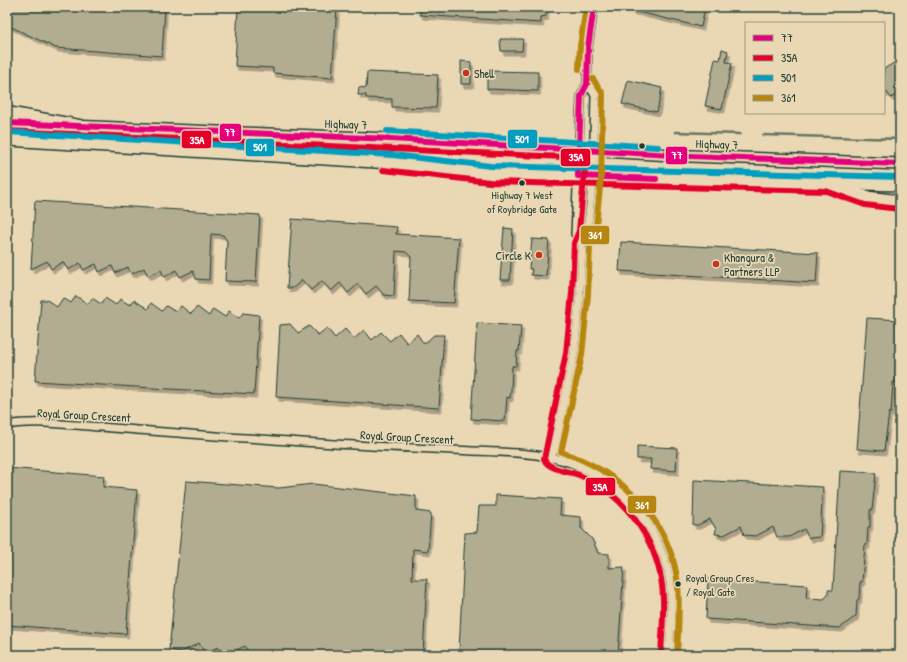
<svg xmlns="http://www.w3.org/2000/svg" width="907" height="662" viewBox="0 0 907 662" font-family="'Patrick Hand',sans-serif">
<defs>
<filter id="shadow"><feDropShadow dx="2.5" dy="4" stdDeviation="0" flood-color="#0004"/></filter>
</defs>
<rect width="100%" height="100%" fill="#ead8b5"/>
<filter id="ink" filterUnits="userSpaceOnUse"><feTurbulence type="fractalNoise" baseFrequency=".025" numOctaves="2"/><feDisplacementMap in="SourceGraphic" scale="8" xChannelSelector="R" yChannelSelector="G"/><feConvolveMatrix kernelMatrix="1 2 1 2 8 2 1 2 1" color-interpolation-filters="sRGB"/></filter>
<g filter="url(#ink)">
<g fill="none" stroke-linecap="round" stroke-linejoin="round">
<g stroke="#687563" stroke-width="2.5">
<polyline points="675,132 740,134"/>
<polyline points="763,135 900,139"/>
</g>
</g>
<g fill="#b2ad91" stroke="#1f3d34" filter="url(#shadow)">
<polygon points="7,7 165,7 162,56 56,48 7,25"/>
<polygon points="238,7 337,7 332,78 273,73 273,68 235,66"/>
<polygon points="420,7 546,7 546,16 541,17 541,23 420,15"/>
<polygon points="630,7 705,7 701,27 630,10"/>
<polygon points="500,39 523,39 522,51 501,51"/>
<polygon points="722,49 728,51 726,62 732,63 722,109 705,106 715,59 720,60"/>
<polygon points="900,59 900,92 891,98 887,92 884,94 884,69"/>
<polygon points="461,61 471,62 471,84 461,84"/>
<polygon points="487,71 538,72 538,91 487,89"/>
<polygon points="367,72 438,75 436,108 392,107 392,99 366,98 366,95 358,95 359,87 366,88"/>
<polygon points="628,80 662,88 657,112 622,104"/>
<polygon points="35,201 260,215 256,282 225,281 227,241 223,235 211,234 209,280 196,279 193,271 180,277 176,270 164,277 161,270 148,276 144,268 131,274 128,267 115,273 112,266 99,272 96,264 83,270 80,263 68,270 63,262 51,269 47,261 31,269"/>
<polygon points="292,219 397,227 396,234 459,238 454,303 409,301 411,257 406,252 396,251 394,296 384,295 376,286 366,294 358,284 348,293 340,283 331,291 322,281 311,290 302,280 293,288 287,288"/>
<polygon points="504,228 513,229 510,280 500,280"/>
<polygon points="532,239 549,240 546,276 531,275 532,269 529,269"/>
<polygon points="621,242 818,253 816,283 619,271"/>
<polygon points="76,296 88,304 92,298 101,304 105,298 116,305 120,299 130,305 134,300 148,309 151,303 162,311 166,306 176,312 181,306 191,314 197,307 209,316 213,309 225,317 229,311 239,318 243,313 259,315 254,394 35,381 41,300 47,300 57,307 63,298 71,303"/>
<polygon points="867,318 900,320 898,366 896,366 896,382 893,382 891,413 889,413 884,451 857,449"/>
<polygon points="477,323 521,326 519,351 517,351 516,366 512,366 511,390 510,398 507,397 505,421 471,419"/>
<polygon points="290,324 298,333 309,326 318,335 327,328 335,338 345,329 354,339 364,330 372,340 381,332 390,341 399,333 407,343 417,334 424,344 434,335 444,335 439,408 276,397 280,325"/>
<polygon points="637,446 677,448 676,471 650,469 651,459 637,459"/>
<polygon points="7,468 104,476 103,487 137,490 126,634 7,625"/>
<polygon points="840,471 876,473 872,510 870,510 870,527 868,527 867,545 865,545 862,582 860,582 859,599 857,600 856,616 840,628 706,619 708,579 807,585 806,598 824,599 828,595 828,590 833,590"/>
<polygon points="694,480 823,487 820,537 809,538 804,529 789,537 777,537 773,527 756,536 744,535 741,526 724,535 715,534 716,529 710,519 698,525 693,525"/>
<polygon points="186,481 279,488 313,484 416,496 416,511 431,513 428,551 413,549 412,579 427,579 423,655 293,655 291,652 285,655 275,655 271,650 258,655 250,655 245,646 225,655 219,647 204,653 199,643 182,652 169,650"/>
<polygon points="496,495 561,499 560,515 581,517 581,528 592,539 598,553 609,554 609,568 624,567 618,655 527,655 459,651 465,533 477,532 479,506 496,506"/>
</g>
<g fill="none" stroke-linecap="round" stroke-linejoin="round">
<defs>
<g id="minor">
<polyline points="582,244 575,234 581,96 587,84 588,47 594,7"/>
<path d="M7 425C37 420 69 425 99 427 153 431 206 436 260 439 324 444 389 447 453 450 485 452 522 451 553 458 576 463 600 475 618 490 645 513 665 547 670 583 673 606 670 631 669 655"/>
<polyline points="552,458 574,354 580,294 582,244 587,233 593,177 595,95 587,84"/>
</g>
<g id="primary">
<polyline points="7,123 48,125"/>
<polyline points="70,126 390,139 690,156 900,164"/>
<polyline points="7,140 392,163 490,174 900,185"/>
<polyline points="837,186 867,197 900,201"/>
</g>
<polyline id="motorway" points="7,113 79,126"/>
</defs>
<use href="#minor" stroke="#1f3d34" stroke-width="10"/>
<use href="#primary" stroke="#1f3d34" stroke-width="14"/>
<use href="#motorway" stroke="#1f3d34" stroke-width="15"/>
<use href="#minor" stroke="#ead8b5" stroke-width="7"/>
<use href="#primary" stroke="#ead8b5" stroke-width="11"/>
<use href="#motorway" stroke="#ead8b5" stroke-width="12"/>
<defs>
<g id="bus-1">
<polyline points="7,123 390,139 690,156 900,164"/>
<polyline points="578,175 581,96 587,84 588,47 594,7"/>
<polyline points="578,176 656,179"/>
</g>
<g id="bus-2">
<path d="M7 131 586 158 579 231 574 243 572 293 566 353 544 459C548 470 569 471 579 475 623 493 656 538 662 585 665 608 662 632 661 655"/>
<polyline points="383,170 490,182 826,191 865,205 899,209"/>
</g>
<g id="bus-3">
<polyline points="387,131 658,147"/>
<polyline points="7,132 392,155 491,166 900,177"/>
</g>
<g id="bus-4">
<polyline points="579,69 580,46 586,7"/>
<path d="M593 79 603 94 601 178 595 235 590 246 588 295 582 355 561 452C621 471 671 520 678 585 680 608 678 632 677 655"/>
</g>
</defs>
<use href="#bus-1" stroke="#ead8b5" stroke-width="9"/>
<use href="#bus-2" stroke="#ead8b5" stroke-width="9"/>
<use href="#bus-3" stroke="#ead8b5" stroke-width="9"/>
<use href="#bus-4" stroke="#ead8b5" stroke-width="9"/>
<use href="#bus-1" stroke="#e5007d" stroke-width="6"/>
<use href="#bus-2" stroke="#e4002b" stroke-width="6"/>
<use href="#bus-3" stroke="#039ebf" stroke-width="6"/>
<use href="#bus-4" stroke="#b68610" stroke-width="6"/>
</g>
</g>
<g fill="#c8321e" stroke="#ead8b5" stroke-width="1.5">
<circle cx="466" cy="73" r="4"/>
<circle cx="539" cy="255" r="4"/>
<circle cx="716" cy="264" r="4"/>
</g>
<g fill="#1f3d34" stroke="#ead8b5" stroke-width="1.5">
<circle cx="642" cy="146" r="3.5"/>
<circle cx="522" cy="183" r="3.5"/>
<circle cx="678" cy="584" r="3.5"/>
</g>
<g text-anchor="middle" dominant-baseline="central" stroke-width="3.5" stroke-linejoin="round" paint-order="stroke">
<g font-size="11" fill="#1f3d34" stroke="#ead8b5">
<text x="522" y="195">Highway 7 West<tspan x="522" dy="14">of Roybridge Gate</tspan></text>
<text x="686" y="578" text-anchor="start">Royal Group Cres<tspan x="686" dy="14">/ Royal Gate</tspan></text>
</g>
<g font-size="12" fill="#1f3d34" stroke="#ead8b5" text-anchor="start">
<text x="474" y="73">Shell</text>
<text x="531" y="255" text-anchor="end">Circle K</text>
<text x="724" y="257">Khangura &amp;<tspan x="724" dy="14">Partners LLP</tspan></text>
</g>
<g font-size="12" fill="#1f3d34" stroke="#ead8b5">
<text transform="translate(346 124) rotate(2)">Highway 7</text>
<text transform="translate(717 144) rotate(2)">Highway 7</text>
<text transform="translate(84 415) rotate(3)">Royal Group Crescent</text>
<text transform="translate(407 437) rotate(3)">Royal Group Crescent</text>
</g>
</g>
<g stroke="#ead8b5" stroke-width="1.5">
<rect x="219" y="123" width="23" height="19" rx="4" fill="#e5007d"/>
<rect x="507" y="129" width="31" height="20" rx="4" fill="#039ebf"/>
<rect x="181" y="130" width="31" height="19" rx="4" fill="#e4002b"/>
<rect x="245" y="138" width="30" height="19" rx="4" fill="#039ebf"/>
<rect x="665" y="146" width="23" height="19" rx="4" fill="#e5007d"/>
<rect x="560" y="148" width="31" height="19" rx="4" fill="#e4002b"/>
<rect x="580" y="225" width="30" height="20" rx="4" fill="#b68610"/>
<rect x="585" y="477" width="31" height="19" rx="4" fill="#e4002b"/>
<rect x="627" y="495" width="30" height="19" rx="4" fill="#b68610"/>
</g>
<g font-size="11" text-anchor="middle" font-weight="bold" fill="#fff">
<text x="230" y="136">77</text>
<text x="522" y="143">501</text>
<text x="197" y="144">35A</text>
<text x="260" y="151">501</text>
<text x="677" y="159">77</text>
<text x="576" y="161">35A</text>
<text x="595" y="239">361</text>
<text x="600" y="491">35A</text>
<text x="642" y="509">361</text>
</g>
<rect width="907" height="662" fill="none" stroke="#ead8b5" stroke-width="24"/>
<rect x="12" y="12" width="883" height="638" fill="none" stroke="#1f3d34" stroke-width="1.5" filter="url(#ink)"/>
<rect x="745" y="22" width="140" height="92" fill="#ead8b5" stroke="#999a81"/>
<rect x="753" y="35" width="20" height="6" fill="#e5007d" stroke="#999a81"/>
<text x="781" y="42" font-size="12" fill="#1f3d34">77</text>
<rect x="753" y="55" width="20" height="6" fill="#e4002b" stroke="#999a81"/>
<text x="781" y="62" font-size="12" fill="#1f3d34">35A</text>
<rect x="753" y="75" width="20" height="6" fill="#039ebf" stroke="#999a81"/>
<text x="781" y="82" font-size="12" fill="#1f3d34">501</text>
<rect x="753" y="95" width="20" height="6" fill="#b68610" stroke="#999a81"/>
<text x="781" y="102" font-size="12" fill="#1f3d34">361</text>
</svg>
